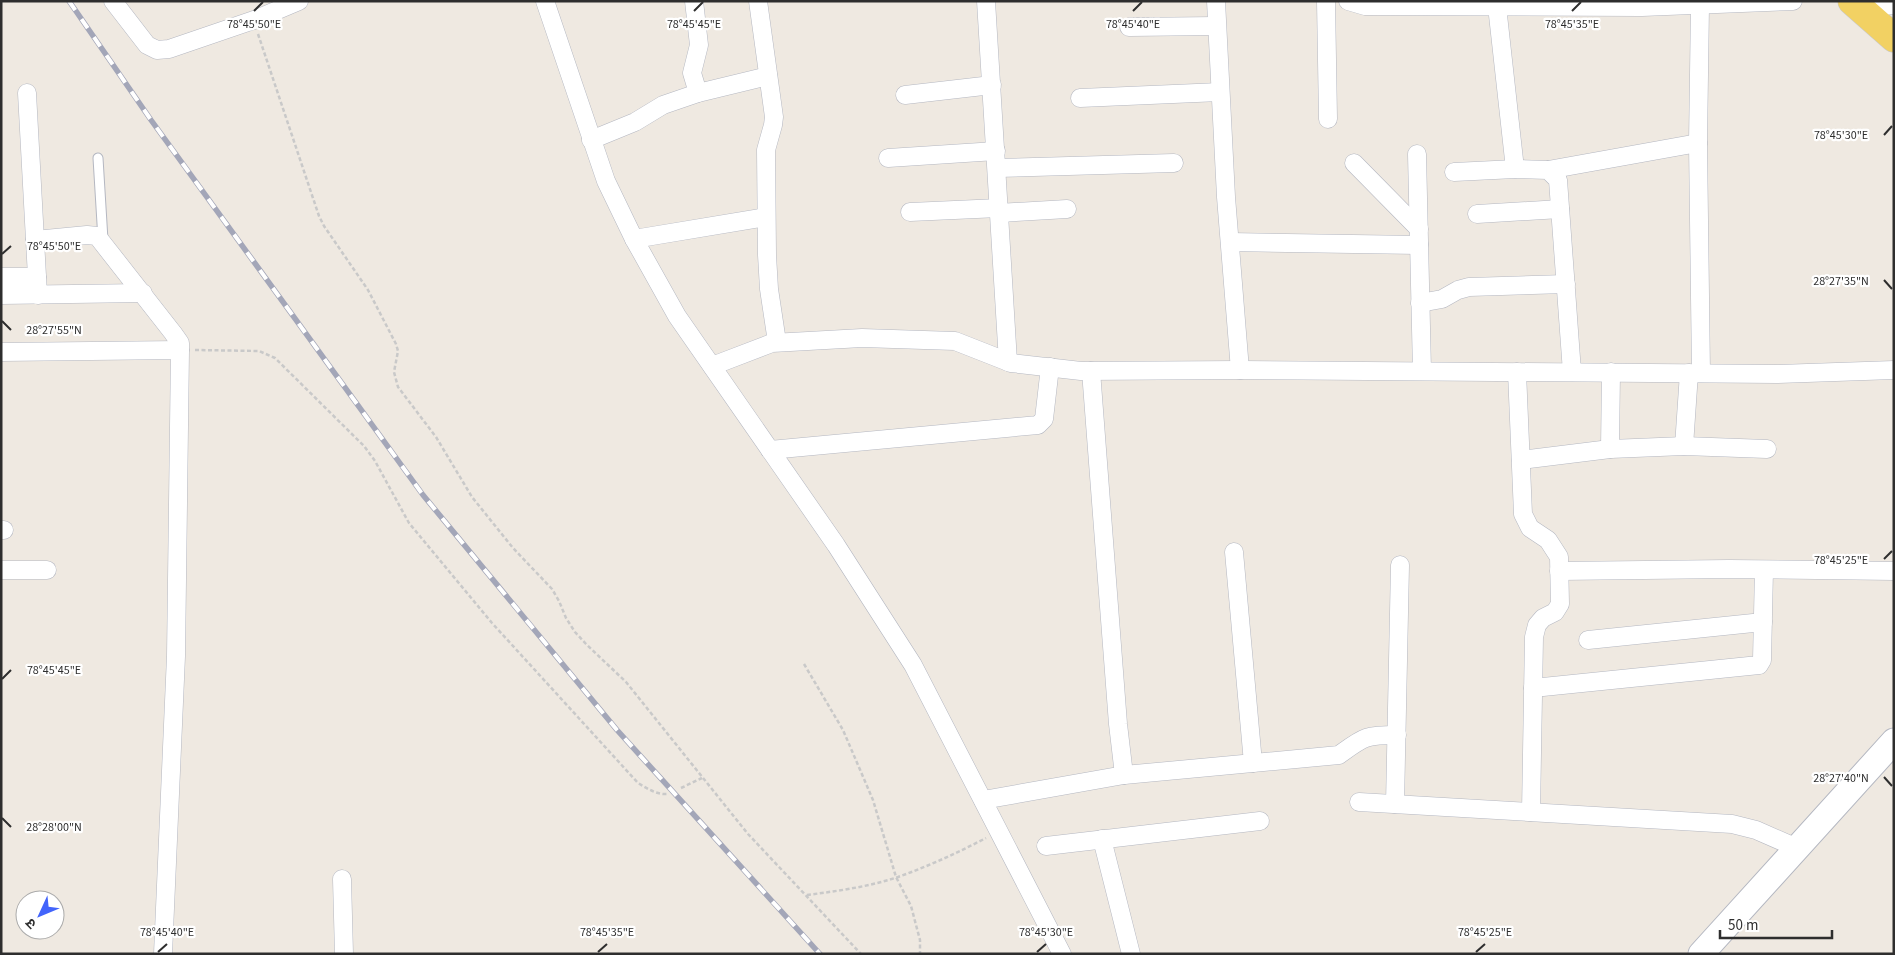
<svg xmlns="http://www.w3.org/2000/svg" width="1895" height="955" viewBox="0 0 1895 955" font-family="'Source Sans 3','Noto Sans Devanagari',sans-serif">
<rect width="100%" height="100%" fill="#efe9e1"/>
<g fill="none" stroke-linecap="round" stroke-linejoin="round">
<defs>
<polyline id="lane" points="98,158 103,240"/>
<g id="street">
<polyline points="113,1 147,45 157,50 169,49 254,20 299,1"/>
<polyline points="545,1 606,181 634,239 677,316 836,545 913,665 1062,954"/>
<polyline points="694,1 699,45 692,73 698,93"/>
<polyline points="758,1 774,117 773,125 766,150 767,255 769,289 777,342"/>
<polyline points="986,1 1008,362"/>
<polyline points="1216,1 1226,197 1240,370"/>
<polyline points="1326,1 1328,119"/>
<polyline points="1348,1 1365,6 1642,7 1793,1"/>
<polyline points="1700,5 1698,143 1701,373"/>
<polyline points="1497,6 1515,169"/>
<polyline points="1859,8 1894,5"/>
<polyline points="1129,27 1216,26"/>
<polyline points="27,93 38,295"/>
<polyline points="905,95 992,85"/>
<polyline points="1080,98 1220,92"/>
<polyline points="591,140 635,122 663,105 698,93 768,76"/>
<polyline points="1417,154 1422,371"/>
<polyline points="888,158 996,151"/>
<polyline points="1354,163 1419,229"/>
<polyline points="997,168 1174,163"/>
<polyline points="1548,170 1698,143"/>
<polyline points="1454,172 1515,169 1548,170 1558,180 1572,372"/>
<polyline points="910,212 999,208"/>
<polyline points="999,213 1067,209"/>
<polyline points="1477,214 1560,209"/>
<polyline points="634,239 766,217"/>
<polyline points="35,240 87,235 97,236 173,333 180,343 180,350"/>
<polyline points="1230,242 1419,245"/>
<polyline points="1,277 37,277"/>
<polyline points="1,295 143,293"/>
<polyline points="1420,303 1442,299 1458,290 1469,287 1566,284"/>
<polyline points="1,352 180,350 176,656 163,954"/>
<polyline points="712,366 772,343 862,338 955,341 1011,363 1081,371 1240,370 1777,374 1894,370"/>
<polyline points="1091,371 1118,724 1124,775"/>
<polyline points="1517,372 1523,514 1530,528 1548,540 1559,557 1560,604 1555,612 1543,618 1537,625 1534,637 1531,812"/>
<polyline points="1684,446 1689,373"/>
<polyline points="1610,449 1611,372"/>
<polyline points="770,450 1038,425 1044,419 1050,367"/>
<polyline points="1521,460 1610,449 1684,446 1767,449"/>
<polyline points="1,530 4,530"/>
<polyline points="1234,552 1253,763"/>
<polyline points="1,570 47,570"/>
<polyline points="1559,571 1729,569 1894,571"/>
<polyline points="1588,640 1763,622"/>
<polyline points="1533,688 1759,665 1762,660 1764,570"/>
<path d="M983 800 1124 775 1339 755C1364 737 1365 735 1397 735"/>
<polyline points="1359,802 1732,824 1756,830 1797,848"/>
<polyline points="1395,804 1400,565"/>
<polyline points="1102,839 1131,954"/>
<polyline points="1046,846 1260,821"/>
<polyline points="342,879 344,954"/>
</g>
<polyline id="secondary" points="1701,954 1894,741"/>
<polyline id="primary" points="1852,1 1894,38"/>
</defs>
<use href="#lane" stroke="#b4b7c1" stroke-width="11"/>
<use href="#street" stroke="#b4b7c1" stroke-width="19"/>
<use href="#secondary" stroke="#b4b7c1" stroke-width="27"/>
<use href="#primary" stroke="#c9c9c9" stroke-width="29"/>
<g stroke="#c9c9c9" stroke-width="2.5" stroke-dasharray="4 2.5" stroke-linecap="butt">
<polyline points="258,34 319,216 324,226 368,290 396,344 398,351 394,372 398,387 436,437 472,497 513,548 552,589 559,601 566,618 575,632 586,644 626,682 748,834 861,954"/>
<path d="M195 350 259 351 275 358 364 446 375 461 409 523 492 623 638 783C648 789 657 795 668 794"/>
<polyline points="804,664 843,730 873,800 896,877 911,906 920,940 920,954"/>
<polyline points="681,788 702,778"/>
<path d="M807 895C837 891 868 887 898 877 929 866 957 853 986 838"/>
</g>
<use href="#lane" stroke="#fff" stroke-width="9"/>
<use href="#street" stroke="#fff" stroke-width="18"/>
<use href="#secondary" stroke="#fff" stroke-width="25"/>
<use href="#primary" stroke="#f2d163" stroke-width="28"/>
<defs>
<polyline id="rail" points="69,1 151,120 423,495 617,730 820,954"/>
</defs>
<use href="#rail" stroke="#a3a6b8" stroke-width="5.5"/>
<use href="#rail" stroke="#fff" stroke-width="4" stroke-dasharray="11" stroke-linecap="butt"/>
</g>
<path fill="none" stroke="#2e2e2e" stroke-width="2" d="M254 11 263 2M694 11 703 2M1133 11 1142 2M1572 11 1581 2M1884 135 1892 126M2 254 11 246M1884 280 1892 289M2 321 11 330M1884 559 1892 551M2 679 11 670M1884 777 1892 786M2 818 11 827M158 952 167 944M598 952 607 944M1037 952 1046 944M1476 952 1485 944"/>
<g font-size="12" text-anchor="middle" fill="#2e2e2e" stroke="#fff" stroke-width="4.5" stroke-linejoin="round" paint-order="stroke">
<text x="254" y="28">78°45'50"E</text>
<text x="694" y="28">78°45'45"E</text>
<text x="1133" y="28">78°45'40"E</text>
<text x="1572" y="28">78°45'35"E</text>
<text x="1841" y="139">78°45'30"E</text>
<text x="54" y="250">78°45'50"E</text>
<text x="1841" y="285">28°27'35"N</text>
<text x="54" y="334">28°27'55"N</text>
<text x="1841" y="564">78°45'25"E</text>
<text x="54" y="674">78°45'45"E</text>
<text x="1841" y="782">28°27'40"N</text>
<text x="54" y="831">28°28'00"N</text>
<text x="167" y="936">78°45'40"E</text>
<text x="607" y="936">78°45'35"E</text>
<text x="1046" y="936">78°45'30"E</text>
<text x="1485" y="936">78°45'25"E</text>
</g>
<rect width="1895" height="955" fill="none" stroke="#2e2e2e" stroke-width="5"/>
<g transform="translate(40 915) rotate(226)"><circle r="24" fill="#ffffff" stroke="#ababab"/>
<path d="M0-4L9 19L0 12L-9 19Z" fill="#4264fb"/>
<text y="-8" font-size="14" font-weight="bold" text-anchor="middle" fill="#2e2e2e">उ</text>
</g>
<path d="M1720 930v8h112v-8" fill="none" stroke="#2e2e2e" stroke-width="2.5"/>
<text x="1728" y="930" font-size="15" fill="#2e2e2e" stroke="#ffffff" stroke-width="4" paint-order="stroke">50 m</text>
</svg>
